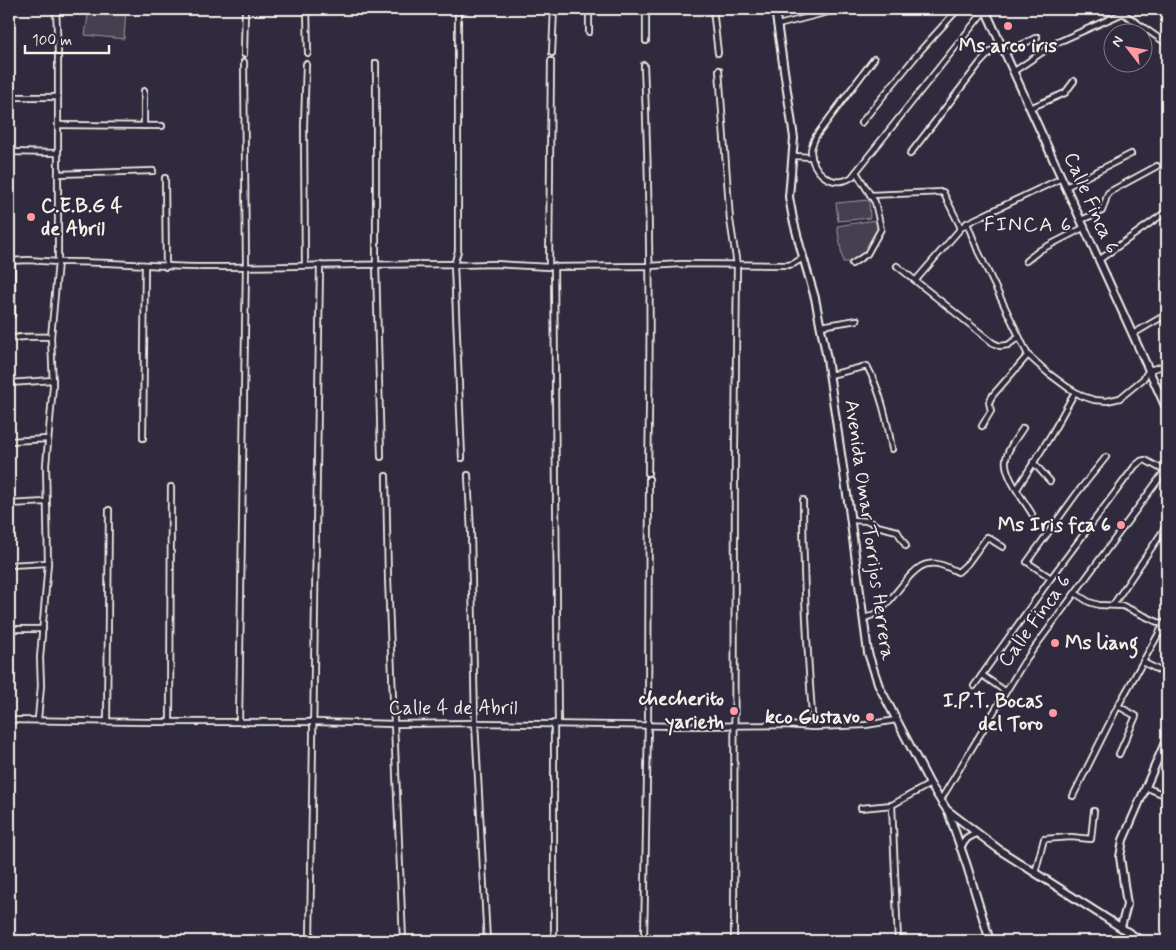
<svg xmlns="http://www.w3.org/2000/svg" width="1176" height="950" viewBox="0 0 1176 950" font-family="Mynerve,sans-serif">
<rect width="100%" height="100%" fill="#2f2a3d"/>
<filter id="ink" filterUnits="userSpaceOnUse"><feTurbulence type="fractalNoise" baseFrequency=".02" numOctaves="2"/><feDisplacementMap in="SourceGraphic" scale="10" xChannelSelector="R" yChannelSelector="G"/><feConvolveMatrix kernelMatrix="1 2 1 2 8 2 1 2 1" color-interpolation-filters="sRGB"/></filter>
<g filter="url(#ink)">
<g fill="#454050" stroke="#9c989c">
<polygon points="89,9 126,9 124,39 85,35"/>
<polygon points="869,200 870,218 838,221 836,203"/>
<path d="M876 220C876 224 878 229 877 232 875 246 856 264 843 262L837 226Z"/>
</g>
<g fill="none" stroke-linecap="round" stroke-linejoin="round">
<defs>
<g id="street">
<path d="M56 9 58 52V262C104 261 149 266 195 267 281 267 367 264 454 264V265L495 264 549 267 650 266 681 264 788 265 793 264 803 258"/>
<polyline points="307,9 308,53"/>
<polyline points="458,9 458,251 454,265 462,458"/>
<polyline points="713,9 718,53"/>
<polyline points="778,25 840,9"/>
<polyline points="589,32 589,9"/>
<polyline points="646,41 646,9"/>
<polyline points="552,53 554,9"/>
<polyline points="1005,53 1037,37"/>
<polyline points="244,54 245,9"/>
<path d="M874 59 816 136C814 141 811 146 811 151 811 171 833 190 852 177L985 10"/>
<polyline points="376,63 376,264 381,457"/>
<path d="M644 65C650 201 651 337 648 473"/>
<polyline points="719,70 730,220 737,265 735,449 734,940"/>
<polyline points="1013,72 1056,43 1123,13 1160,39 1163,41 1167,39"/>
<polyline points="9,97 58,97"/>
<polyline points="1030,108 1065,93 1074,81"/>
<polyline points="861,123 921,50 958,9"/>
<polyline points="58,125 162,126"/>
<polyline points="144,126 144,91"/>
<polyline points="9,152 58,153"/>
<polyline points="910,154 980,63 1000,42"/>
<polyline points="793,156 812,157"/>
<polyline points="58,174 153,171"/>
<polyline points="165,178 166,267"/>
<polyline points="1066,187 1131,154"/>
<polyline points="870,195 943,192 961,228"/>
<polyline points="1081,220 1102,211 1108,193 1111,191 1157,166"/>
<polyline points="967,223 978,251 1028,355 1048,373 1067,387 1082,396 1094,400 1107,401 1120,398 1143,379 1149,370 1167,365"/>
<polyline points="1099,260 1167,211"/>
<polyline points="9,261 28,260 58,262 51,337 53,386 46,465 48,563 40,658 41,686 38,719"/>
<polyline points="1026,261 1040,250 1085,227"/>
<polyline points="852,264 867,254 881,229 875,202 856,172"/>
<polyline points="305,265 304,126 306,64"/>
<polyline points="897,266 993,343 1000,346 1008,345 1019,337"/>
<polyline points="549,267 551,61"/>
<polyline points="916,280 961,228 967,223 1062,178"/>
<polyline points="12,315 12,261"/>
<polyline points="821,326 857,320"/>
<polyline points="1133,334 1167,314"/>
<path d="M9 340C16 335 41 337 51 337"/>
<path d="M830 375 867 366C881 392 887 420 892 449"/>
<polyline points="9,383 53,380"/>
<polyline points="982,426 991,411 989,402 993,395 1028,355"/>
<path d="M1023 428C1018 436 1010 445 1007 455 1000 471 1024 500 1032 514"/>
<polyline points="143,438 145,266"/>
<polyline points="9,441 48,439"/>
<polyline points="1033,462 1050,481"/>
<polyline points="468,475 471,533 475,723 487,941"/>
<polyline points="386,476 388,578 403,941"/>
<polyline points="1017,489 1051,435 1075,392"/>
<path d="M803 500C803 576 807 651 813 727"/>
<polyline points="9,504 46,502"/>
<polyline points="851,520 869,521 877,526 897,531 906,546"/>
<polyline points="9,565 48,563"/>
<polyline points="1051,578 1027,562 1077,493 1106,457"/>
<polyline points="1075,593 1089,602 1099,605 1123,606 1164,625"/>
<polyline points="1113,605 1167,525"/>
<path d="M864 618C867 617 872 616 875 614 890 607 910 566 928 564 939 562 949 568 958 572L968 563 987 537 1003 547"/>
<polyline points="9,629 43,629"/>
<polyline points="1160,631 1167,636"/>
<polyline points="1143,662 1166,674"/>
<polyline points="982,675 1005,691"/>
<polyline points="974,686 1051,578 1135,466 1141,461 1145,460 1165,471"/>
<polyline points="1118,706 1136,716 1119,754"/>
<polyline points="9,720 147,722 315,722 395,724 475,723 683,726 786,725 813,727 866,725 896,720"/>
<polyline points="107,721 109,510"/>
<polyline points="170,722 171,487"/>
<polyline points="239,722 246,266 244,62"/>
<polyline points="1145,787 1167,796"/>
<polyline points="1073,796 1118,706 1167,619"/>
<polyline points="940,801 1024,662 1167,468"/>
<polyline points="892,805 898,941"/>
<polyline points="861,808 892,805 930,784"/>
<polyline points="1035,873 1044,839 1071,837 1091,839 1094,811"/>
<polyline points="554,933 554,723 558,723 554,266"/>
<polyline points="310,941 320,265"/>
<polyline points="644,941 648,724 649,479"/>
</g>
<g id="secondary">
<polyline points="775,9 794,138 789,197 793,219 801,250 815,298 827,359 849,508 868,653 879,686 930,784 947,810 1001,851 1142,941"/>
<polyline points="985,9 1167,410"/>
<polyline points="948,811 967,866 990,941"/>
<polyline points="960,847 967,838 976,833"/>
<polyline points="1121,927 1127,905 1120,857 1123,840 1167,738"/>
</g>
</defs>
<use href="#street" stroke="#f4f1e8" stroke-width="8"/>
<use href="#secondary" stroke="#f4f1e8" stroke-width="10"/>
<use href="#street" stroke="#2f2a3d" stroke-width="4.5"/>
<use href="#secondary" stroke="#2f2a3d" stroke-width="6"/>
</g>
</g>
<g fill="#ff9aa2" stroke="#2f2a3d" stroke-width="2">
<circle cx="1008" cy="26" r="5"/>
<circle cx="31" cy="217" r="5"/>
<circle cx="1121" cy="525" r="5"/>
<circle cx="1055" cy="643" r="5"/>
<circle cx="734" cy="711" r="5"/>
<circle cx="1053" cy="713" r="5"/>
<circle cx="870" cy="717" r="5"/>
</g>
<g text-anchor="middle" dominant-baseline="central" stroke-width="4" stroke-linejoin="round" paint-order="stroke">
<g font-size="20" font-weight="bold" fill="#f4f1e8" stroke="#2f2a3d" text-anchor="end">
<text x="1008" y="46" text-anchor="middle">Ms arco iris</text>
<text x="41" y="206" text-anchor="start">C.E.B.G 4<tspan x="41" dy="23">de Abril</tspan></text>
<text x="1111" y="525">Ms Iris fca 6</text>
<text x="1065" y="643" text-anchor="start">Ms liang</text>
<text x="724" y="699">checherito<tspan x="724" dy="23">yarieth</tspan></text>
<text x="1043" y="701">I.P.T. Bocas<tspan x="1043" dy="23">del Toro</tspan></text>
<text x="860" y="717">kco Gustavo</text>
</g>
<g font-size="20" fill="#f4f1e8" stroke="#2f2a3d">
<text transform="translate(1091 203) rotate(66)">Calle Finca 6</text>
<text transform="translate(869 530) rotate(82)">Avenida Omar Torrijos Herrera</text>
<text transform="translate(1035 621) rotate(-54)">Calle Finca 6</text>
<text x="453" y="708">Calle 4 de Abril</text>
</g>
<g font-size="21" letter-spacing="1" fill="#f4f1e8" stroke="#2f2a3d">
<text x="1028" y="225">FINCA 6</text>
</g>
</g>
<rect width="1176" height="950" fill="none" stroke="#2f2a3d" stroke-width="30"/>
<rect x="15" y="15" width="1146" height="920" fill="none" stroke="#f4f1e8" stroke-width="2" filter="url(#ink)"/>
<g transform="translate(1128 48) rotate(301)"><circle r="24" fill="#2f2a3d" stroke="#7e7a81"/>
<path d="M0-4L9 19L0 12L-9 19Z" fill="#ff9aa2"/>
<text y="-8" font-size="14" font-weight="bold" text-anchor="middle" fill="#f4f1e8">N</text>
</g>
<path d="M25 45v8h84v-8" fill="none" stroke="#f4f1e8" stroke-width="2.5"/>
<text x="32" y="45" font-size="15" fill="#f4f1e8" stroke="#2f2a3d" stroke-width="4" paint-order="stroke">100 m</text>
</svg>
